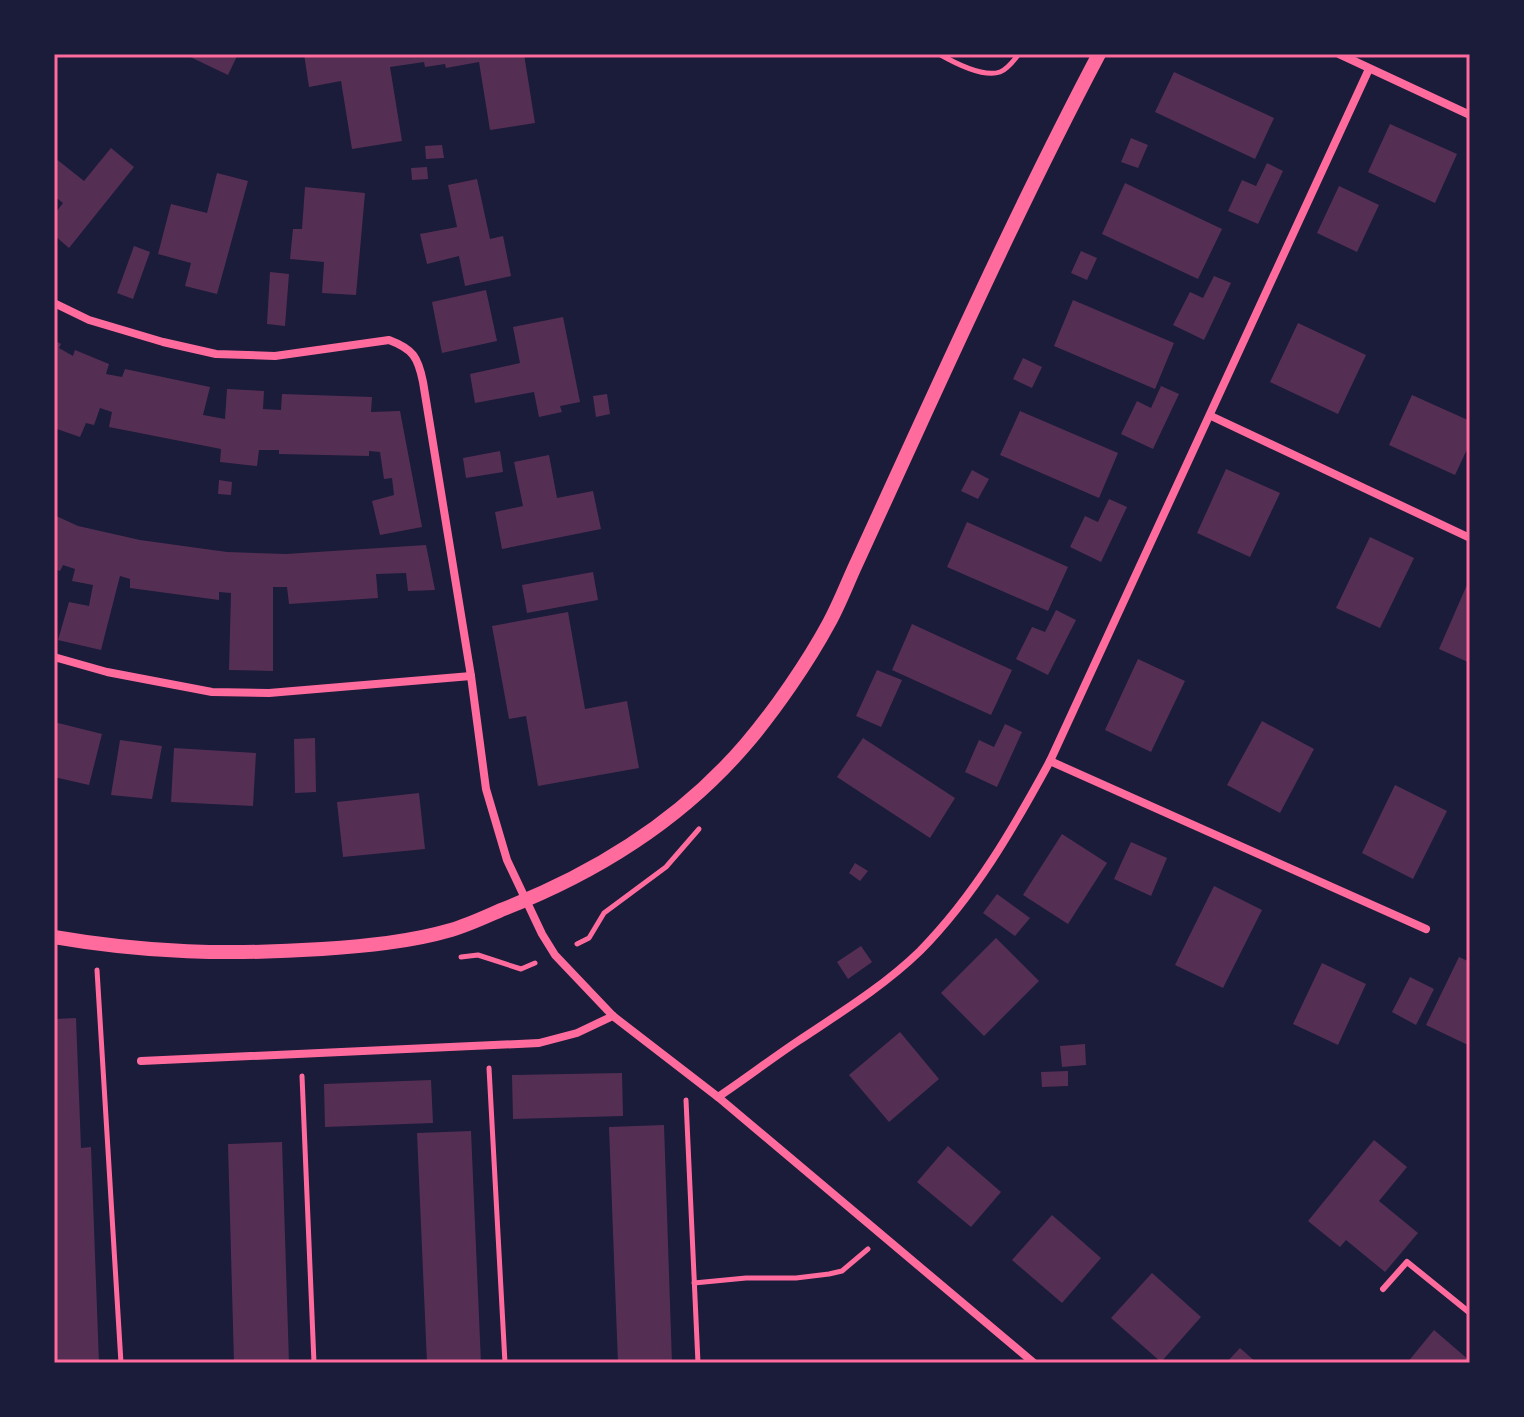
<svg xmlns="http://www.w3.org/2000/svg" width="1524" height="1417" viewBox="0 0 1524 1417" font-family="'Source Sans 3',sans-serif">
<rect width="100%" height="100%" fill="#1b1b3a"/>
<g fill="#542f53">
<polygon points="184,54 238,54 228,75"/>
<polygon points="304,54 524,54 535,123 490,130 479,62 446,68 445,64 425,67 424,62 390,67 402,141 352,149 341,81 309,87"/>
<polygon points="1174,72 1274,118 1255,159 1155,112"/>
<polygon points="1390,124 1457,154 1435,203 1368,172"/>
<polygon points="1131,138 1148,145 1138,168 1121,162"/>
<polygon points="442,145 444,158 426,159 425,146"/>
<polygon points="111,148 134,167 69,248 54,235 54,215 63,203 54,196 54,160 55,158 84,181"/>
<polygon points="1267,163 1283,171 1258,224 1228,211 1242,180 1256,186"/>
<polygon points="427,167 428,179 412,180 411,168"/>
<polygon points="217,173 248,181 217,294 185,286 191,263 158,254 171,204 207,213"/>
<polygon points="477,179 490,239 503,236 511,276 465,286 459,256 427,264 420,234 457,227 448,185"/>
<polygon points="1125,183 1222,229 1198,279 1102,234"/>
<polygon points="1339,186 1379,205 1357,252 1317,233"/>
<polygon points="305,187 365,193 356,295 322,293 324,262 290,259 293,229 302,229"/>
<polygon points="134,246 150,252 133,299 117,293"/>
<polygon points="1081,251 1097,258 1087,280 1071,273"/>
<polygon points="270,272 289,274 285,326 267,324"/>
<polygon points="1214,276 1231,283 1204,340 1173,325 1190,292 1203,298"/>
<polygon points="486,290 497,341 442,353 432,302"/>
<polygon points="1073,300 1174,343 1155,389 1054,346"/>
<polygon points="563,317 580,402 560,406 562,412 539,417 534,392 475,403 470,374 520,363 513,327"/>
<polygon points="1298,323 1366,355 1338,414 1270,382"/>
<polygon points="54,340 61,344 59,348 73,356 75,350 109,364 106,374 122,377 125,369 210,387 203,415 225,419 227,389 264,391 263,409 281,410 282,394 372,397 371,412 400,411 422,527 380,535 372,501 394,495 392,478 384,479 380,452 369,451 369,456 279,454 279,450 259,450 257,466 220,462 221,449 109,427 112,412 100,408 94,425 86,423 80,437 54,428"/>
<polygon points="1023,358 1042,367 1032,388 1013,379"/>
<polygon points="1161,386 1179,394 1153,449 1121,434 1137,401 1151,408"/>
<polygon points="607,394 610,414 596,417 593,396"/>
<polygon points="1412,395 1470,421 1470,443 1455,475 1389,445"/>
<polygon points="1020,411 1118,453 1099,498 1000,455"/>
<polygon points="500,451 503,472 466,478 463,458"/>
<polygon points="549,455 557,498 593,491 601,529 502,549 495,512 523,506 514,462"/>
<polygon points="1226,469 1280,493 1250,557 1197,533"/>
<polygon points="972,470 989,479 978,499 961,491"/>
<polygon points="219,480 232,482 231,495 218,494"/>
<polygon points="1109,499 1127,507 1101,562 1070,547 1085,516 1098,522"/>
<polygon points="54,515 78,526 140,540 227,552 286,554 426,545 435,590 408,591 406,573 376,574 378,598 289,604 287,587 273,587 273,671 229,670 231,593 219,592 219,600 130,588 130,579 120,576 101,650 58,640 69,602 89,606 93,585 72,581 75,569 63,565 60,571 54,569"/>
<polygon points="967,522 1068,567 1048,611 947,567"/>
<polygon points="1370,537 1414,558 1380,628 1336,608"/>
<polygon points="593,572 598,600 527,613 522,585"/>
<polygon points="1470,578 1470,663 1439,649"/>
<polygon points="1056,610 1076,620 1048,675 1016,659 1032,627 1045,632"/>
<polygon points="568,612 585,709 627,701 639,768 538,786 526,716 509,719 492,626"/>
<polygon points="912,624 1012,670 991,715 892,670"/>
<polygon points="1138,659 1185,681 1151,752 1105,730"/>
<polygon points="877,670 902,680 881,727 856,716"/>
<polygon points="1262,721 1314,749 1280,813 1227,785"/>
<polygon points="54,722 102,734 89,785 54,777"/>
<polygon points="1005,724 1022,732 997,787 965,772 979,740 994,747"/>
<polygon points="315,738 316,792 295,793 294,739"/>
<polygon points="863,738 955,798 930,838 837,777"/>
<polygon points="120,740 162,746 152,799 111,795"/>
<polygon points="174,748 256,753 253,806 171,802"/>
<polygon points="1395,785 1447,811 1413,879 1362,853"/>
<polygon points="419,793 425,849 343,857 337,802"/>
<polygon points="1062,834 1107,863 1068,924 1023,895"/>
<polygon points="1131,842 1167,858 1151,896 1114,879"/>
<polygon points="855,863 868,871 860,881 849,873"/>
<polygon points="1214,886 1262,910 1223,988 1175,965"/>
<polygon points="997,894 1030,918 1015,936 983,913"/>
<polygon points="996,938 1039,981 984,1036 941,993"/>
<polygon points="861,946 872,962 848,979 837,962"/>
<polygon points="1459,957 1470,962 1470,1046 1426,1025"/>
<polygon points="1322,963 1366,984 1338,1045 1293,1024"/>
<polygon points="1410,977 1434,989 1416,1025 1392,1012"/>
<polygon points="76,1018 81,1148 91,1147 99,1363 54,1363 54,1019"/>
<polygon points="900,1032 939,1079 889,1122 849,1075"/>
<polygon points="1085,1044 1086,1065 1062,1067 1060,1046"/>
<polygon points="1068,1071 1068,1086 1042,1087 1041,1072"/>
<polygon points="622,1073 623,1116 513,1119 512,1075"/>
<polygon points="431,1080 433,1123 325,1127 324,1084"/>
<polygon points="664,1125 672,1363 618,1363 609,1127"/>
<polygon points="471,1131 481,1363 427,1363 417,1133"/>
<polygon points="1374,1140 1407,1167 1379,1201 1418,1233 1385,1272 1346,1240 1340,1247 1308,1221"/>
<polygon points="282,1142 289,1363 234,1363 228,1144"/>
<polygon points="948,1146 1001,1192 971,1227 917,1182"/>
<polygon points="1052,1215 1101,1258 1062,1303 1012,1260"/>
<polygon points="1152,1273 1201,1317 1161,1362 1111,1318"/>
<polygon points="1434,1330 1470,1361 1470,1363 1407,1363"/>
<polygon points="1240,1348 1257,1363 1226,1363"/>
</g>
<g fill="none" stroke-linecap="round" stroke-linejoin="round">
<g stroke="#ff6b9d" stroke-width="5">
<path d="M939 54C953 62 983 78 1000 72 1008 69 1014 60 1019 54"/>
<polyline points="577,944 589,938 604,913 666,867 699,829"/>
<polyline points="461,957 478,955 521,969 535,963"/>
<polyline points="97,970 121,1363"/>
<polyline points="489,1068 505,1363"/>
<polyline points="302,1076 314,1363"/>
<polyline points="686,1100 698,1363"/>
<polyline points="694,1283 746,1278 796,1278 829,1274 842,1271 868,1249"/>
</g>
<polyline stroke="#ff6b9d" stroke-width="6" points="1383,1289 1407,1262 1470,1313"/>
<g stroke="#ff6b9d" stroke-width="8">
<polyline points="1339,54 1470,115"/>
<path d="M54 303 89 320 163 342 216 354 275 356 389 340C413 349 418 357 423 382L471 676 486 789 507 860 542 934 555 955 613 1016 718 1097 1034 1363"/>
<polyline points="1211,416 1470,538"/>
<polyline points="54,657 107,672 212,692 269,693 471,676"/>
<polyline points="1050,761 1426,929"/>
<polyline points="141,1061 539,1043 577,1033 613,1016"/>
<path d="M718 1097C745 1079 771 1059 798 1041 840 1013 884 986 920 951 975 895 1013 829 1050 761L1369 69"/>
</g>
<path stroke="#ff6b9d" stroke-width="14" d="M54 937C146 953 229 955 322 949 365 946 410 942 451 930 468 925 485 917 501 910 594 874 681 820 746 744 775 710 808 662 829 623 840 603 848 581 858 560 876 521 894 481 912 442 972 311 1032 181 1099 54"/>
</g>
<rect width="1524" height="1417" fill="none" stroke="#1b1b3a" stroke-width="112"/>
<rect x="56" y="56" width="1412" height="1305" fill="none" stroke="#ff6b9d" stroke-width="3"/>
</svg>
